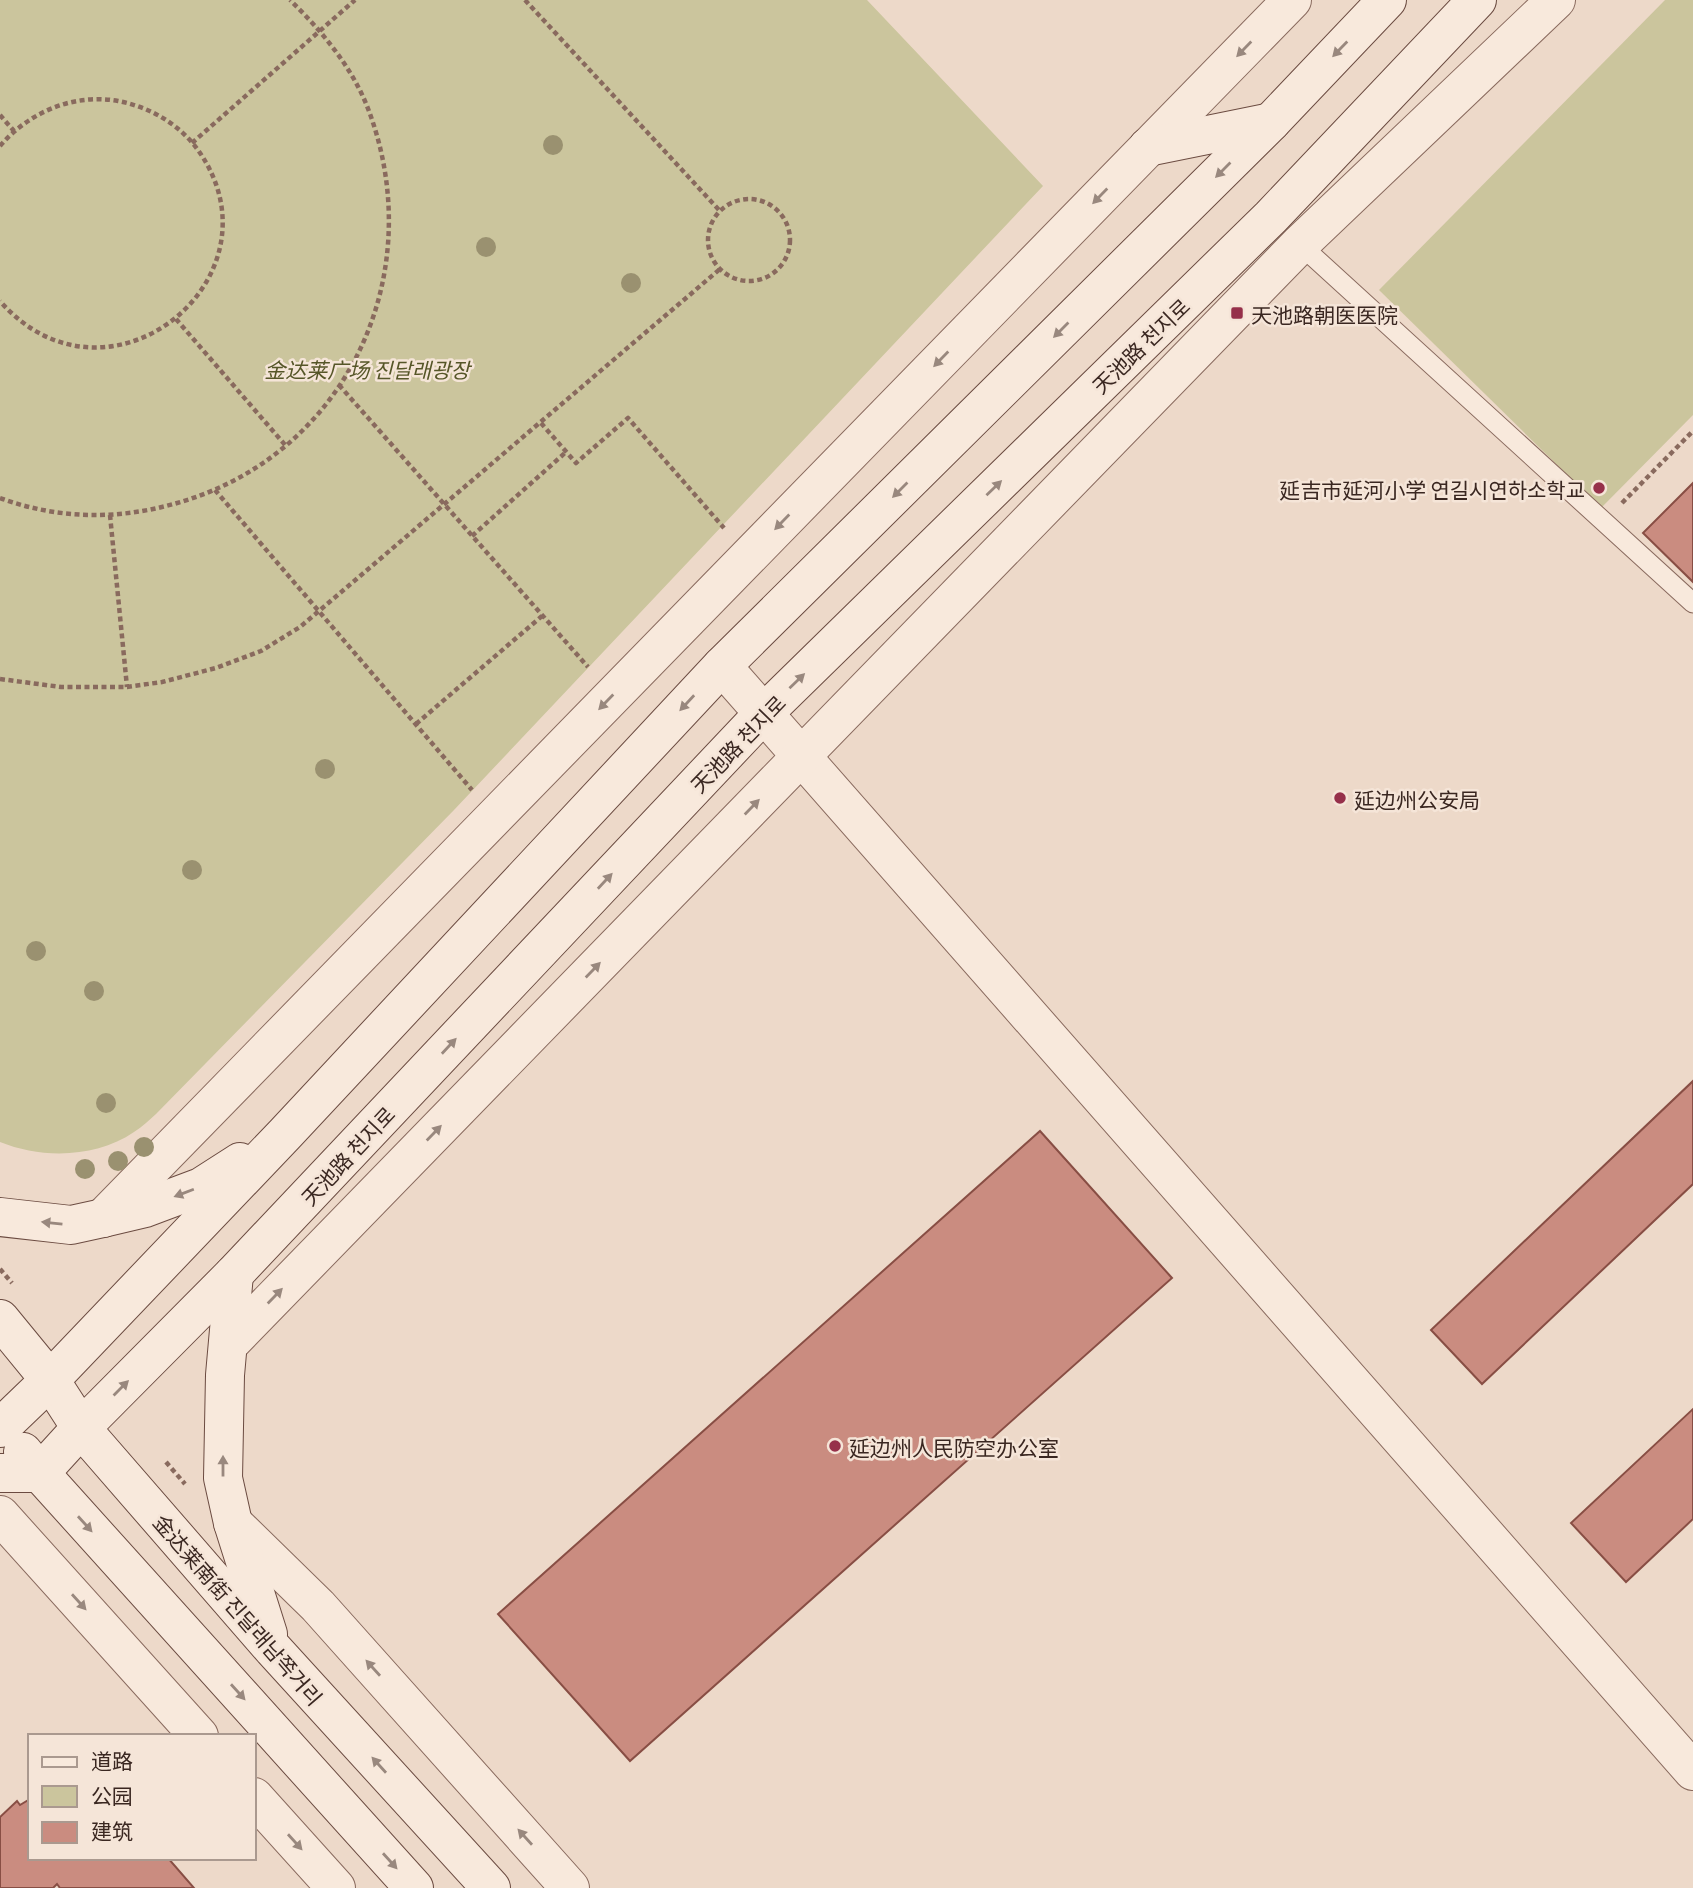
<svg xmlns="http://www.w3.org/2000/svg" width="1693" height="1888" viewBox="0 0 1693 1888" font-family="Literata,'Noto Sans SC','Noto Sans KR',serif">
<rect width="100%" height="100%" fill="#edd9c9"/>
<g fill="#cbc59d">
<path d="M0 0H867L1043 186 454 810 156 1114C149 1120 142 1127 134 1132 96 1158 42 1159 0 1142Z"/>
<polygon points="1665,0 1693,0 1693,415 1601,508 1379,290"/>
</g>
<g fill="#ca8c80" stroke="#884e44" stroke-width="2">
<polygon points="1693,483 1693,582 1643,533"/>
<polygon points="1693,1081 1693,1184 1482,1384 1431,1330"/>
<polygon points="1040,1131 1172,1278 630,1761 498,1614"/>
<polygon points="1693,1409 1693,1519 1626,1582 1571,1523"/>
<polygon points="30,1799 30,1858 168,1858 194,1888 60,1888 57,1884 53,1888 0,1888 0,1817 17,1801 20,1805"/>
</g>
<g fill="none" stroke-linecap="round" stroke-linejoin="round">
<defs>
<polyline id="service" points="1294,239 1693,603"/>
<g id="minor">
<polyline points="722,666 1693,1771"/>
<polyline points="0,1515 199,1736"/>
<polyline points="233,1523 318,1606 570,1888"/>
<polyline points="254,1797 336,1888"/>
</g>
<g id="tertiary">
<polyline points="103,1218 1292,0"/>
<polyline points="228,1345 1300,244 1556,0"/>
</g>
<g id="secondary">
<polyline points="1148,147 1271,122"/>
<polyline points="0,1217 71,1225 103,1218 145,1208 201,1187 240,1162"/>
<polyline points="234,1274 225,1375 223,1478 233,1523 268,1634"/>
<polyline points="0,1319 50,1380 81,1428 273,1649 491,1888"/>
<polyline points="0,1428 50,1380 285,1134 722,666 1271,122 1387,0"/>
<polyline points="23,1452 40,1473 414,1888"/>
<polyline points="0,1473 40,1473 81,1428 234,1274 764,713 1271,217 1477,0"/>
</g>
</defs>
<use href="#service" stroke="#896a5e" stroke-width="21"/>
<use href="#minor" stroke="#896a5e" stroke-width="40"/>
<use href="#tertiary" stroke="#896a5e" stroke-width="40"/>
<use href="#secondary" stroke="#6b4b41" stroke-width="40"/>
<g stroke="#896a5e" stroke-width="4.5" stroke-dasharray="5 3.5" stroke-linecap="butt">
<polyline points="525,0 720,211"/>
<polyline points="0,115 14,131"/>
<polyline points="192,143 355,0"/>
<path d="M0 146C29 112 74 93 118 101 150 107 179 124 198 150 289 278 107 424 0 301"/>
<circle cx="749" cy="240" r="41"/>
<polyline points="176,319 286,446"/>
<polyline points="339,385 588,667"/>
<polyline points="541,423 576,463 628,418 724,528"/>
<polyline points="215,490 472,790"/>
<path d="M0 498C54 518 111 520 166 506 345 462 433 275 367 106 351 66 321 30 290 0"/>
<polyline points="1622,503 1693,431"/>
<polyline points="110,515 127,687"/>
<polyline points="472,536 566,452"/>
<polyline points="0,679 61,687 127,687 162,682 216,668 261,651 300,627 319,611 720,269"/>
<polyline points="416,724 542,616"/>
<polyline points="0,1269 12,1283"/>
<polyline points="166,1462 185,1484"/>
</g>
<use href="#service" stroke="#f8e9dc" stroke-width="19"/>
<use href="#minor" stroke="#f8e9dc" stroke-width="38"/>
<use href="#tertiary" stroke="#f8e9dc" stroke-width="38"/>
<use href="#secondary" stroke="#f8e9dc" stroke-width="38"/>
</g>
<g fill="#9a9170">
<circle cx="553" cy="145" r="10"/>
<circle cx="486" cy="247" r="10"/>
<circle cx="631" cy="283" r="10"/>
<circle cx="325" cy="769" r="10"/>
<circle cx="192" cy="870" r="10"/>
<circle cx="36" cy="951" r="10"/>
<circle cx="94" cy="991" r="10"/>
<circle cx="106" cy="1103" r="10"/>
<circle cx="144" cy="1147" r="10"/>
<circle cx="118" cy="1161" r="10"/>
<circle cx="85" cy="1169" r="10"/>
</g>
<defs><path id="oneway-solid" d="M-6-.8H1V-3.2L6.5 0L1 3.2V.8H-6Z" transform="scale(1.75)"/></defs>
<g fill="#99887e">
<use href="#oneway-solid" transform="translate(1244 49) rotate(134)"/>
<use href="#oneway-solid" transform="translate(1340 49) rotate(134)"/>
<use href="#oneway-solid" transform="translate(1223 170) rotate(135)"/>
<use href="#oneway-solid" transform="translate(1100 196) rotate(134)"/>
<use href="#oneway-solid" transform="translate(1061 330) rotate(135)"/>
<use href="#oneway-solid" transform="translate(941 359) rotate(134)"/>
<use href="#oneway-solid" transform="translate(994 488) rotate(-44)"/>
<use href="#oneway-solid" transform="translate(900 490) rotate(135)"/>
<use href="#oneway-solid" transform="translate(782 522) rotate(134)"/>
<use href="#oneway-solid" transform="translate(797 681) rotate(-44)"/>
<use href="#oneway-solid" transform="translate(606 702) rotate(134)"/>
<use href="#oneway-solid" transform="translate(687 703) rotate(133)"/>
<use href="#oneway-solid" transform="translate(752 807) rotate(-46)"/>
<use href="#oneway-solid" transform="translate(605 881) rotate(-47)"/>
<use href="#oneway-solid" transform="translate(593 970) rotate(-46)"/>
<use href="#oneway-solid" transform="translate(449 1046) rotate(-47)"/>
<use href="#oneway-solid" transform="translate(434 1133) rotate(-46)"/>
<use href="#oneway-solid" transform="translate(184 1193) rotate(159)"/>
<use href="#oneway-solid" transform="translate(52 1223) rotate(-174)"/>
<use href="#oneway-solid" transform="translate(275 1296) rotate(-46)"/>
<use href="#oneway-solid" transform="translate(121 1388) rotate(-45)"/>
<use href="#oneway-solid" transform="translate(223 1466) rotate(-90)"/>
<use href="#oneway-solid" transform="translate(85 1524) rotate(48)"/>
<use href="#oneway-solid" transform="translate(79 1602) rotate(48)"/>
<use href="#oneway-solid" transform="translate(373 1668) rotate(-132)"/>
<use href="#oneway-solid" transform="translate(238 1692) rotate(48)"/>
<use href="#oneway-solid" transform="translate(379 1765) rotate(-132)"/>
<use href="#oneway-solid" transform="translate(525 1837) rotate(-132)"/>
<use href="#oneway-solid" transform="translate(295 1842) rotate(48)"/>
<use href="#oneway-solid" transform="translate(390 1861) rotate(48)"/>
</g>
<g fill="#96304a" stroke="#f5e5d8" stroke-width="2.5">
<rect x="1230" y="306" width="14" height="14" rx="3.5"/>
<circle cx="1599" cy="488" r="7"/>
<circle cx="1340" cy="798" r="7"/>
<circle cx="835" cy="1446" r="7"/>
</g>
<g text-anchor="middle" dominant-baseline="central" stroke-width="5" stroke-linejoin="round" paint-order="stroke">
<g font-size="21" fill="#3a2721" stroke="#f5e5d8" text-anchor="start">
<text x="1251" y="313">天池路朝医医院</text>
<text x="1585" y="488" text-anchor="end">延吉市延河小学 연길시연하소학교</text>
<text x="1354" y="798">延边州公安局</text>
<text x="849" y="1446">延边州人民防空办公室</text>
</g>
<g font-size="21" fill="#3a2721" stroke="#f5e5d8">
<text transform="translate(1140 345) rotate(-44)">天池路 천지로</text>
<text transform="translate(737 743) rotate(-46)">天池路 천지로</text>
<text transform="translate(347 1155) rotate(-47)">天池路 천지로</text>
<text transform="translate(239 1609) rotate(49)">金达莱南街 진달래남쪽거리</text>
</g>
<g font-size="21" font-style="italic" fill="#565628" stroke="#f5e5d8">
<text x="367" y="368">金达莱广场 진달래광장</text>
</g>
</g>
<rect x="28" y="1734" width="228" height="126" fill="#f5e5d8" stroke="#aa998f" stroke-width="2"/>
<rect x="42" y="1757" width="35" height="10" fill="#f8e9dc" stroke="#aa998f" stroke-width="2"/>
<text x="91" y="1769" font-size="21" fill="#3a2721">道路</text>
<rect x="42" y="1786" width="35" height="21" fill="#cbc59d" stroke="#aa998f" stroke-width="2"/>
<text x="91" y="1804" font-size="21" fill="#3a2721">公园</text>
<rect x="42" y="1822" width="35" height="21" fill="#ca8c80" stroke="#aa998f" stroke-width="2"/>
<text x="91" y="1839" font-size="21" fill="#3a2721">建筑</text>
</svg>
